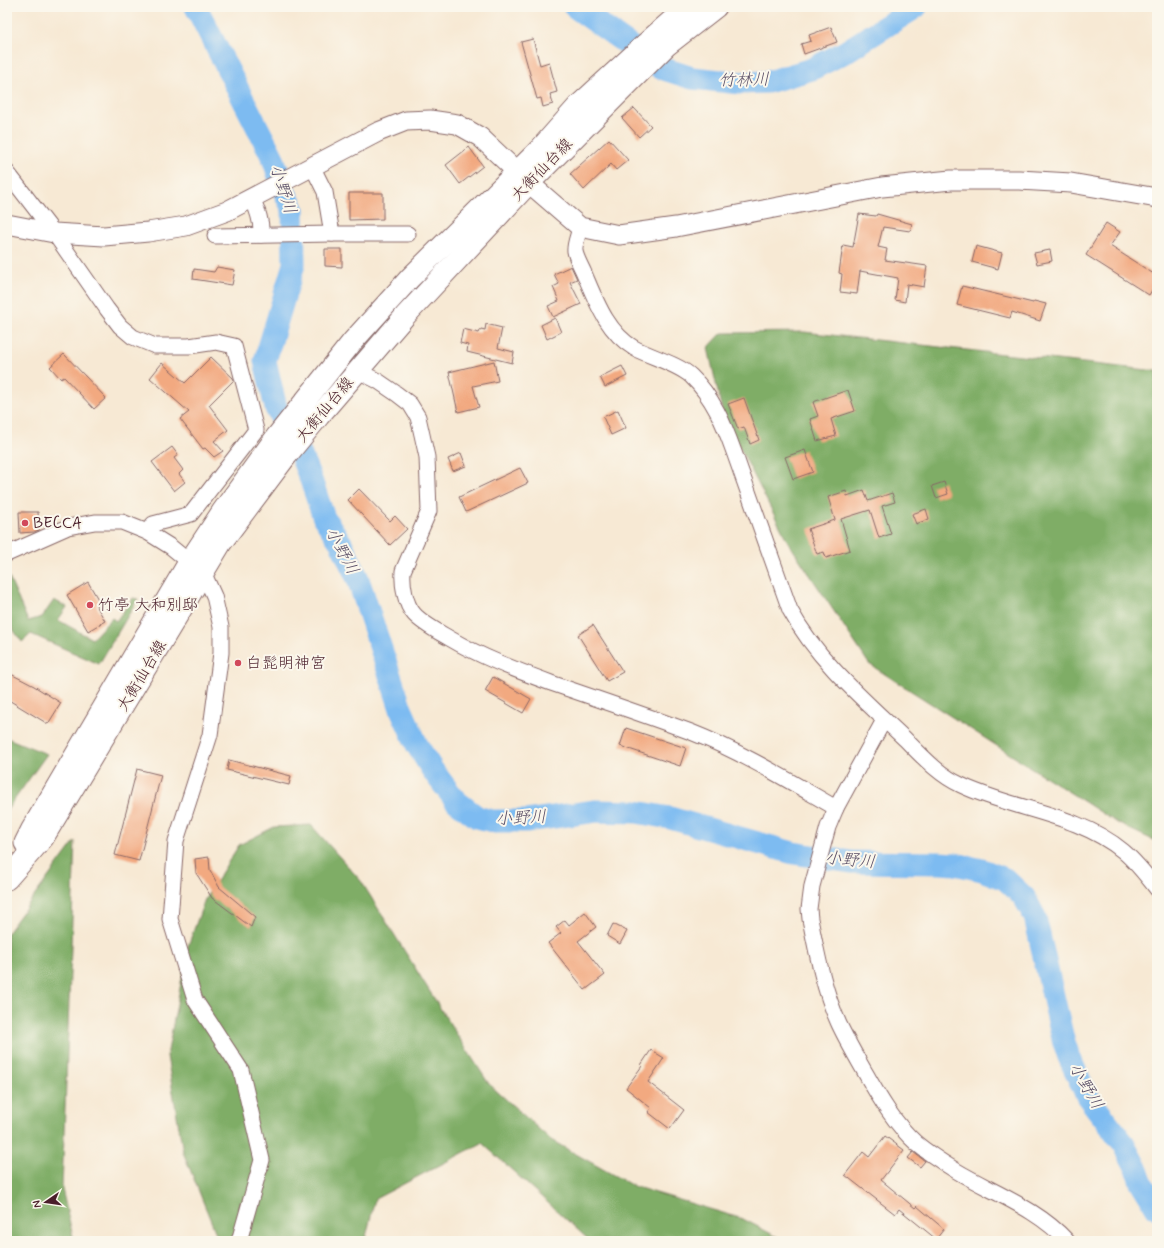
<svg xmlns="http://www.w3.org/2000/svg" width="1164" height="1248" viewBox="0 0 1164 1248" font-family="Mynerve,'Klee One',sans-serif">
<rect width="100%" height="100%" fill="#fbf7ec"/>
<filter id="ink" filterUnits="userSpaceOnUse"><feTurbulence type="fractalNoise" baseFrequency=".025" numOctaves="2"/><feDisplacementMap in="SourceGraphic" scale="8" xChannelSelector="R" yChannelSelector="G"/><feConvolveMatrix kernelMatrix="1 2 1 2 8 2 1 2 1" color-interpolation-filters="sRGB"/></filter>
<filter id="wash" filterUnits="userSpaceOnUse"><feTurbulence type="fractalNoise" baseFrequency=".012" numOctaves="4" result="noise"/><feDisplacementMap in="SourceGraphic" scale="16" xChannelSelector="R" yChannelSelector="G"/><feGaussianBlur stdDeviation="0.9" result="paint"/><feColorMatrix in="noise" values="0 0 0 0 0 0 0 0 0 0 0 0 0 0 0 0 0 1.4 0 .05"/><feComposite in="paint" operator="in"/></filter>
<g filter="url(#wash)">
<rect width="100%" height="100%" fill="#f7e9d4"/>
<g fill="#7fad66" stroke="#646648">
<polygon points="804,332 1157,371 1157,842 1119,824 869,664 788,542 723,415 708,348 722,333"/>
<polygon points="7,573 28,621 42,617 54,600 67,607 58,620 92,639 112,618 116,621 133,598 138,599 99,664 31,634 22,642 7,621"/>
<polygon points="7,738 47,754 7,810"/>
<polygon points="311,825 361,881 445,1016 489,1084 551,1140 633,1186 743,1219 785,1241 590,1241 482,1143 375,1199 365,1241 219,1241 183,1152 167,1056 188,946 205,899 239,845 274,827"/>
<polygon points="75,841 62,1189 74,1241 7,1241 7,933"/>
</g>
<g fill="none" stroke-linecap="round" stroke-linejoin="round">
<g stroke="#7dbbf1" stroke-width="23">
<polyline points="196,7 273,158 283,189 293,209 294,264 265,361 276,408 300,453 311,480 324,518 341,543 358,579 401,709 417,745 433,771 456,801 477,817 492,821 526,821 596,811 636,812 670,818 793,853 851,862 940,863 955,864 982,870 1005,879 1024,897 1035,917 1063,1039 1069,1057 1087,1096 1124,1144 1136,1167 1141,1182 1157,1208"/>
<polyline points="575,7 661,68 692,78 740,83 768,82 812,69 845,52 916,7"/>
</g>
</g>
<g id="blocks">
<g fill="#f2a980">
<polygon points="831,27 837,42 804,54 801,44 811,41 809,35"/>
<polygon points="533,39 540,65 549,62 557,92 550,94 553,104 543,107 541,98 537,99 521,42"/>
<polygon points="634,108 651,126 639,137 622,118"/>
<polygon points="609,139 628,160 616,170 611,164 584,190 570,174"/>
<polygon points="469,147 483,166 460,184 446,165"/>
<polygon points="349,193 383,193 383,219 349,220"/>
<polygon points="859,214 876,216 877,214 912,224 910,231 883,227 878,247 887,249 885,260 927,266 924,287 907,284 905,302 895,300 898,278 860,271 857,294 840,292 842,274 839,273 843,245 853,247"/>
<polygon points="1106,223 1120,232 1110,246 1157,276 1157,282 1149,295 1086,255"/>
<polygon points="976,246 1002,253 998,269 972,262"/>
<polygon points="325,249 342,249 342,267 325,266"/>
<polygon points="1050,250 1052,261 1037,264 1034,253"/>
<polygon points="571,266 577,279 570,282 581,304 553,317 548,306 559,301 553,287 559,284 554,274"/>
<polygon points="217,267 235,270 232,285 193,279 194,269 214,272"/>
<polygon points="962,286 1033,303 1034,301 1046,304 1040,321 1012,312 1010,318 957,305"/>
<polygon points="555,318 561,332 547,339 541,325"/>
<polygon points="486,324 502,328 498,348 514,352 512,363 467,352 468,345 460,343 463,329 479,333 481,329 485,330"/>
<polygon points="64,354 106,398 94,409 64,377 61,379 50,367"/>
<polygon points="211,357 233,378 234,380 209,405 228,430 214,441 223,451 214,457 205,448 203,449 180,419 189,412 150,378 162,363 185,383"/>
<polygon points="494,361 498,381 473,386 479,407 458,412 449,372"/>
<polygon points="622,366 627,376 605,387 600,377"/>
<polygon points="848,390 855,411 831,419 836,436 817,441 810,419 818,416 813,402"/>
<polygon points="744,398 759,440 750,444 744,427 738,429 728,404"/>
<polygon points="618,410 626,428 611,435 603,417"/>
<polygon points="172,447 178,455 174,458 183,470 179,474 185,482 174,491 152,462"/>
<polygon points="805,450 813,472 793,479 785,457"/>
<polygon points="461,453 466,466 453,471 448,459"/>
<polygon points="520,468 528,483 466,512 459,497"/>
<polygon points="944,482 948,494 936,498 932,486"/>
<polygon points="359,489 390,521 395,516 407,529 390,545 348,500"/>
<polygon points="864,490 868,501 892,493 895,502 882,506 891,534 879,538 870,510 841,519 850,550 826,558 824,552 817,554 808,529 835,520 828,497 846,491 847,496"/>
<polygon points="926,509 929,519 916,524 912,514"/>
<polygon points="19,512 38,512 39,530 34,532 20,533"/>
<polygon points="88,582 99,601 96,605 105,621 88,631 67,595"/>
<polygon points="593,625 623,672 607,681 578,635"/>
<polygon points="7,672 34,686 61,703 48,724 7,699"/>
<polygon points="493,677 531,699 523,713 485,691"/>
<polygon points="626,728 686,748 680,766 620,746"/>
<polygon points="229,760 291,776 289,785 227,770"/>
<polygon points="137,769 161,775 139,861 115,855"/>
<polygon points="209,857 210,870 219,887 255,917 251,927 212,898 196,873 195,859"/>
<polygon points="585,912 596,927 578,941 605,975 585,990 548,943 561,933 556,927 565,920 569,925"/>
<polygon points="613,924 627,931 620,944 607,936"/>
<polygon points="651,1050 664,1058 648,1082 684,1110 670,1129 648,1112 651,1108 626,1088 642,1066 641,1065"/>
<polygon points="885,1136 904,1150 881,1180 915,1208 917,1206 944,1229 936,1239 899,1209 895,1214 845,1175 863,1152 869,1157"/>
<polygon points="913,1152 925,1161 920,1167 908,1158"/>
</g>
</g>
</g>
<g filter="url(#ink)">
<use href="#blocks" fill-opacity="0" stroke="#876666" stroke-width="1"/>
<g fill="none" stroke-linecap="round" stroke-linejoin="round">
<defs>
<g id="minor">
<polyline points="312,166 325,192 332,234"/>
<polyline points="7,172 54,233 107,309 120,326 133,337 155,346 189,346 216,342 234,346 256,430 191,514 153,524 147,532"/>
<path d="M252 198C258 211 262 222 261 235"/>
<path d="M580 227C579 234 574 244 575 251 576 258 581 266 584 273 596 301 607 332 634 348 651 357 678 364 691 376 713 397 724 424 734 452L790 610C817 660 864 700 905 739 922 756 939 775 961 785 1013 810 1077 813 1123 851 1136 862 1147 876 1157 889"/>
<polyline points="215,236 332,234 408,234"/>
<path d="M358 371 378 381 397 394 410 404 418 417 427 457 429 511 403 571C402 584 405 604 414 614 423 624 437 631 449 638 481 657 516 670 551 683 598 699 645 715 691 732 742 752 789 781 836 808"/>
<polyline points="7,554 68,527 95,522 122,522 147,532 171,547 204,574 214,596 221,627 221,653 210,735 176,841 170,919 195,1000 241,1070 262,1160 239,1241"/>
<path d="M884 720 836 808 828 827 812 886 809 909 810 919C817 954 824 991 839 1024 847 1041 857 1058 866 1074 880 1099 895 1124 916 1143 928 1153 942 1162 955 1170 993 1193 1037 1208 1067 1241"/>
</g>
<polyline id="tertiary" points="7,224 54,233 104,236 148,232 186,226 227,211 378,132 406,121 430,120 457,124 480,137 529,183 580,227 619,235 676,227 882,187 951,180 1019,180 1071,183 1157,198"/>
<g id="secondary">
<polyline points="25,843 32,829 189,562 222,512 277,436 353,341 410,278 540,149 578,106 653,37 687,7"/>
<polyline points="7,879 43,838 221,543 287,455 319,416 405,316 529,183 666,46 716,7"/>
</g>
</defs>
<use href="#minor" stroke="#876666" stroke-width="17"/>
<use href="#tertiary" stroke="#876666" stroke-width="21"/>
<use href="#secondary" stroke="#876666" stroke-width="23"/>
<use href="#minor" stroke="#fff" stroke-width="15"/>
<use href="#tertiary" stroke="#fff" stroke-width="19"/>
<use href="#secondary" stroke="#fff" stroke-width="21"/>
</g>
</g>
<g fill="#d1495b" stroke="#fbf7ec" stroke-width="1.5">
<circle cx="25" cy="523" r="4"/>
<circle cx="90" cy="605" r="4"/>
<circle cx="238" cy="663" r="4"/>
</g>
<g text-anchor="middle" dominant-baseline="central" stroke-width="4" stroke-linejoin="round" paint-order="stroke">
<g font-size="16" fill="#4a1f2b" stroke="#fbf7ec">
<text transform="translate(542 170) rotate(-46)">大衡仙台線</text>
<text transform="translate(325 410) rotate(-50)">大衡仙台線</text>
<text transform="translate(142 676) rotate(-59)">大衡仙台線</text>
</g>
<g font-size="16" fill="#4a1f2b" stroke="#fbf7ec" text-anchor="start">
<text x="33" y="523">BECCA</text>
<text x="98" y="605">竹亭 大和別邸</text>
<text x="246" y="663">白髭明神宮</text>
</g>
<g font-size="17" font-style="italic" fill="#594e66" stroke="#fbf7ec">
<text transform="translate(744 80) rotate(-1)">竹林川</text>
<text transform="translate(283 189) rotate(72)">小野川</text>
<text transform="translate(342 551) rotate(62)">小野川</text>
<text transform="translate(521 818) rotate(-3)">小野川</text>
<text transform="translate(850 860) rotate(5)">小野川</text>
<text transform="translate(1086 1086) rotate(60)">小野川</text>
</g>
</g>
<rect width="1164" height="1248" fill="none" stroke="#fbf7ec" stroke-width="24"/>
<g transform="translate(46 1202) rotate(257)" stroke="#fbf7ec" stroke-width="3" paint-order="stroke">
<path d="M0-3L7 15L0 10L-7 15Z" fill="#4a1f2b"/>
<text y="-6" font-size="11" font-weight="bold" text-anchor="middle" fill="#4a1f2b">N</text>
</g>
</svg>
